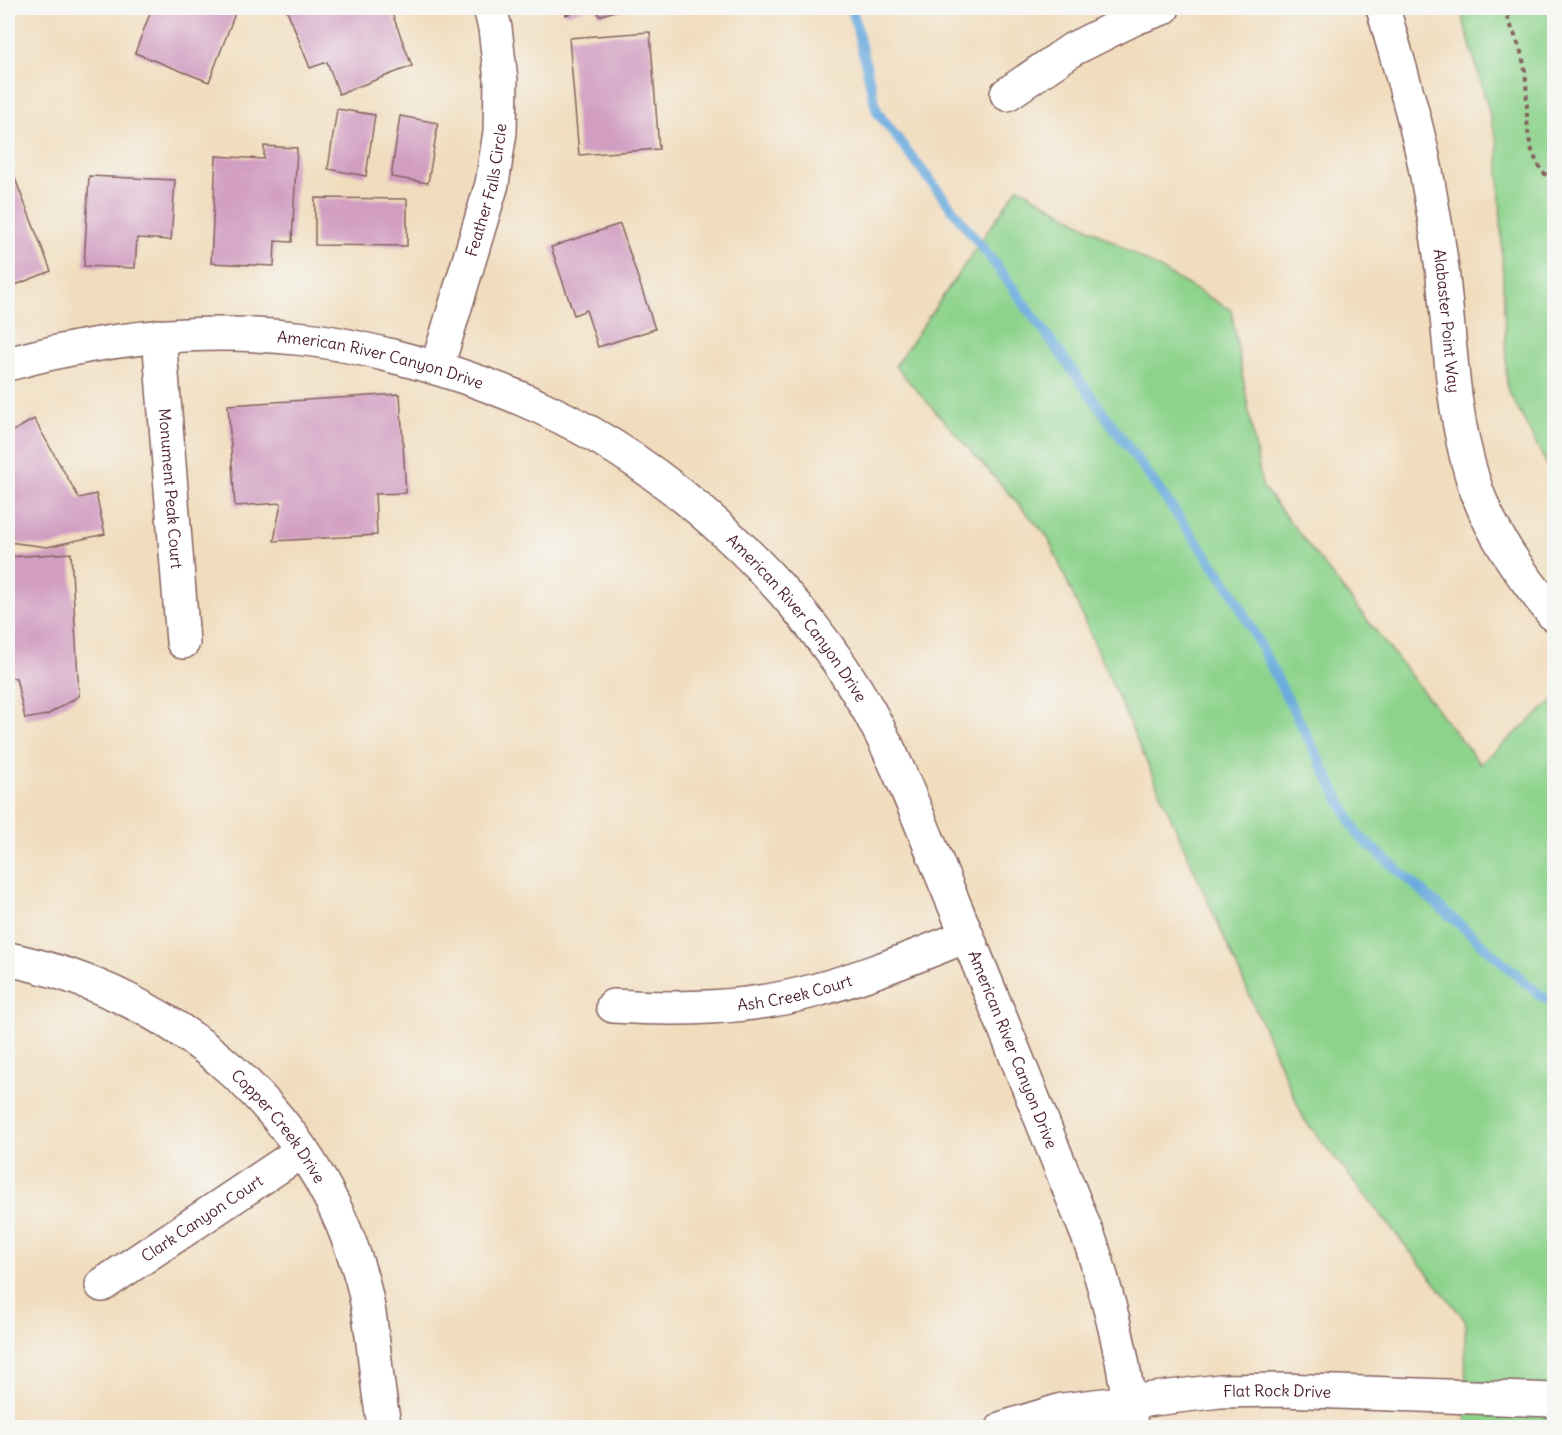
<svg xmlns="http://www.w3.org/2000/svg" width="1562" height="1435" viewBox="0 0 1562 1435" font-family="Delius,sans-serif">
<rect width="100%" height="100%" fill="#f6f6f2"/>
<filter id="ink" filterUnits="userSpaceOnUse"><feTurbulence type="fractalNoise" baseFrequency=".0167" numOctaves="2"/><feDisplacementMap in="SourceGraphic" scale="12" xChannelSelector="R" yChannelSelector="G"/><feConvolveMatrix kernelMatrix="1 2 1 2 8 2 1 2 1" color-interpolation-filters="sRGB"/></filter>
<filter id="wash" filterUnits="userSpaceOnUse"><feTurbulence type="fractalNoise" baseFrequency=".008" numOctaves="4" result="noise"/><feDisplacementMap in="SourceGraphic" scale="24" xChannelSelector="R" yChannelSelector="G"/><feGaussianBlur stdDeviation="1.35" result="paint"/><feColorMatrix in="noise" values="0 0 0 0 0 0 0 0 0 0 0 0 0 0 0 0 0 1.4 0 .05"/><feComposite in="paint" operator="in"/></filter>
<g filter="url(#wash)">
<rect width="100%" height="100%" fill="#f1ddbe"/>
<g fill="#8dd38c" stroke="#6c795c" stroke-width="1.5">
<polygon points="1460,8 1554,8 1554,478 1507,388 1498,144"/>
<polygon points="1018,187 1231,310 1262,486 1480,764 1554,700 1554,1427 1466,1427 1465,1320 1304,1119 1047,536 895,366"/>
</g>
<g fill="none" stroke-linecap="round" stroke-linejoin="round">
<polyline stroke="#6aabde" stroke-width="10" points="852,8 877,112 1002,273 1231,589 1358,835 1540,995 1554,1002"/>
</g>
<g id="blocks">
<g fill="#d19dc1">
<polygon points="152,8 237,8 209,82 135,53"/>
<polygon points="293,8 390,8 412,66 339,94 327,62 310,68 287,10"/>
<polygon points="564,8 588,8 566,15"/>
<polygon points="597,8 617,8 618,10 599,16"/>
<polygon points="650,32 659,149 579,155 569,38"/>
<polygon points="337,109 375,115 366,176 328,169"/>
<polygon points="400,116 438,123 428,183 391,177"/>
<polygon points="264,146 297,148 292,242 275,241 274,266 211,263 216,156 264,159"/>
<polygon points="14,176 51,271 13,286 8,272 8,178"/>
<polygon points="89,176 175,180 171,240 137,238 135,268 84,266"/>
<polygon points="315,198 407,199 407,246 315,245"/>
<polygon points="620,224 655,329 598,347 586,310 574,315 551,247"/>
<polygon points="400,394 406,493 375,494 377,535 274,541 281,503 235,506 228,405"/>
<polygon points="34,419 79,498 96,494 105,534 47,547 8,542 8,434"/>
<polygon points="71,553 79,696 47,715 25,719 16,678 8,677 8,557"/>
</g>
</g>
</g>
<g filter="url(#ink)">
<use href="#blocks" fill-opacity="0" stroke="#84625e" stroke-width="1.5"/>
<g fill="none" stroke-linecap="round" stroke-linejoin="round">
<defs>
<g id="street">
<path id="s1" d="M1383 8C1399 67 1419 127 1429 188 1435 221 1441 254 1444 287 1451 352 1453 416 1473 480 1489 531 1520 574 1554 615"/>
<polyline points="1007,94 1073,49 1135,18 1163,8"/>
<path id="s2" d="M159 336 183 642"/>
<path id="s3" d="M437 367 492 184 500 132 501 80 495 28 490 8"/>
<path id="s4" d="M8 959C177 994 314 1110 362 1280 375 1328 374 1379 385 1428"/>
<path id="s5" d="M613 1006C680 1010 748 1009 813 991 866 977 916 956 967 936"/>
<path id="s6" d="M102 1285 302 1151"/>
<path id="s7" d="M1003 1428 1062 1410 1220 1391 1283 1390 1554 1400"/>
</g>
<g id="secondary">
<path id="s8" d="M8 364C105 337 205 327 306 339 335 342 364 349 392 356 444 369 493 385 542 408 673 468 798 586 869 711 901 769 924 832 949 892 998 1010 1045 1128 1092 1246 1110 1305 1127 1366 1131 1428"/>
</g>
</defs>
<use href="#street" stroke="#84625e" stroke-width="36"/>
<use href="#secondary" stroke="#84625e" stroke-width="36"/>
<path stroke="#84625e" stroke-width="4" stroke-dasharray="4.5 4.5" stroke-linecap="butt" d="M1504 8C1510 26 1521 46 1524 65 1532 108 1516 150 1554 183"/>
<use href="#street" stroke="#fff" stroke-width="33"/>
<use href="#secondary" stroke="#fff" stroke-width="33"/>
</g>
</g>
<g text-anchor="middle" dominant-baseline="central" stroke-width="4.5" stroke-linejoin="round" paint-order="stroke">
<g font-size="16" fill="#4a1f2b" stroke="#f6f6f2">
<text stroke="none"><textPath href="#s3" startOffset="184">Feather Falls Circle</textPath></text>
<text stroke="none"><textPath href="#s1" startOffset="320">Alabaster Point Way</textPath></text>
<text stroke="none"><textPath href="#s8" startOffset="378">American River Canyon Drive</textPath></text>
<text stroke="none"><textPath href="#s2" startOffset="153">Monument Peak Court</textPath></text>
<text stroke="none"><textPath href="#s8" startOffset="882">American River Canyon Drive</textPath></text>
<text stroke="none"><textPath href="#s5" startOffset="183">Ash Creek Court</textPath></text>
<text stroke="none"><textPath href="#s8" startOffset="1368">American River Canyon Drive</textPath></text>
<text stroke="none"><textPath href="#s4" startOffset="326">Copper Creek Drive</textPath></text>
<text stroke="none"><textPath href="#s6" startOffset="120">Clark Canyon Court</textPath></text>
<text stroke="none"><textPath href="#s7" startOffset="278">Flat Rock Drive</textPath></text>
</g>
</g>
<rect width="1562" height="1435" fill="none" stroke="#f6f6f2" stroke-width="30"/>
</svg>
